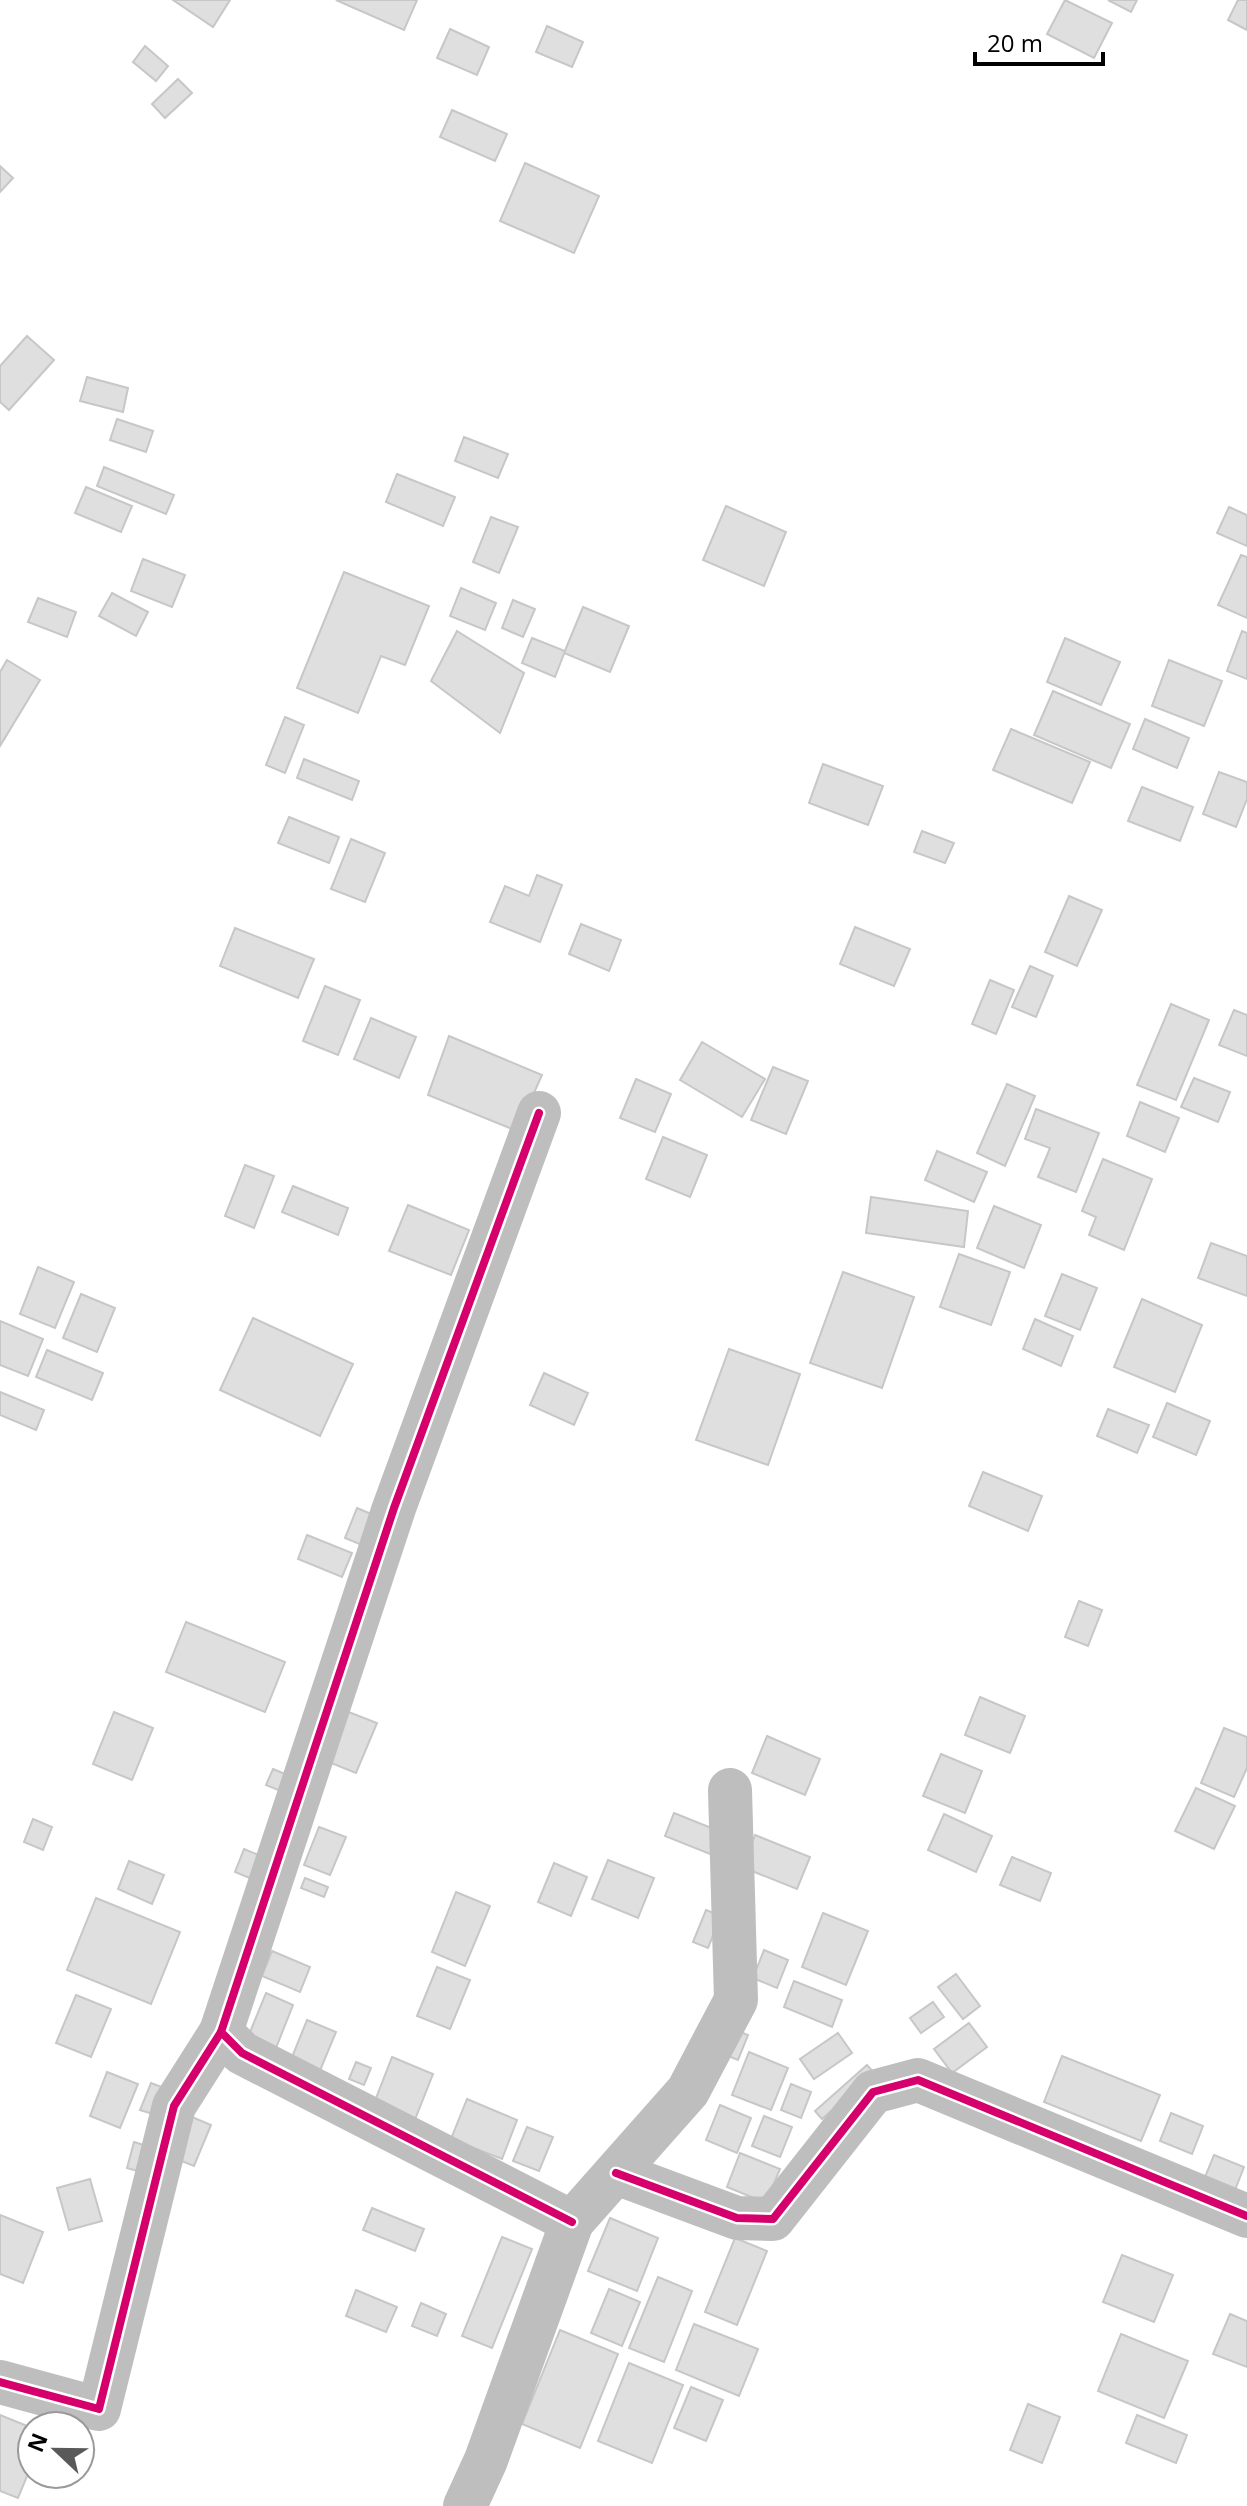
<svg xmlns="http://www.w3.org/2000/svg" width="1247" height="2506" viewBox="0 0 1247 2506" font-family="'Open Sans',sans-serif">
<rect width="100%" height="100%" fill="#fff"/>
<g fill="#dfdfdf" stroke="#c7c7c7" stroke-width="2">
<polygon points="173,0 230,0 213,27"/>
<polygon points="336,0 417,0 404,30"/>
<polygon points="1065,0 1112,23 1094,58 1047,34"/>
<polygon points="1108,0 1137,0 1131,12"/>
<polygon points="1238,0 1247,0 1247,30 1228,20"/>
<polygon points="547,26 583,42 572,67 536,52"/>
<polygon points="450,29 489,47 477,75 437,58"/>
<polygon points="145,46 168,66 156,81 133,62"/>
<polygon points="178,79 192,93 165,118 152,104"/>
<polygon points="452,110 507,134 495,161 440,137"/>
<polygon points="525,163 599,196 574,253 500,221"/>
<polygon points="0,166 13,178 0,192"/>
<polygon points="27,336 54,360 9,410 0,402 0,366"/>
<polygon points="87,377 128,388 123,412 80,401"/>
<polygon points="117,419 153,431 146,452 110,440"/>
<polygon points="464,437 508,454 498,478 455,461"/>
<polygon points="104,467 174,495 166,514 97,486"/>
<polygon points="397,474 455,497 443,526 386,502"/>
<polygon points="86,487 132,506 121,532 75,513"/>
<polygon points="726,506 786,532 764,586 703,560"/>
<polygon points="1229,507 1247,515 1247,546 1217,533"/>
<polygon points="491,517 518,527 499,573 473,562"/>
<polygon points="1241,555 1247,557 1247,618 1218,605"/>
<polygon points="143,559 185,575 172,607 131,591"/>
<polygon points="344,572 429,606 405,665 381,656 358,713 297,688"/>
<polygon points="461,588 496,603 485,630 450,616"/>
<polygon points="112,593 148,612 136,636 99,616"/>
<polygon points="38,598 76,612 67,637 28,622"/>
<polygon points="513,600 535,609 523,637 502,628"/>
<polygon points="583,607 629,626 610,672 564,653"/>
<polygon points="457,631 524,673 500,733 431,681"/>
<polygon points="1242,631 1247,633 1247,679 1227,671"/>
<polygon points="532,638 565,651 555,677 522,663"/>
<polygon points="1065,638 1120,662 1101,705 1047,682"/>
<polygon points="7,660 40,680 0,746 0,672"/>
<polygon points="1169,660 1222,681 1204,726 1152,706"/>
<polygon points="1053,691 1130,724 1111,768 1034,735"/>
<polygon points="285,717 304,725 285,773 266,765"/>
<polygon points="1145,719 1189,738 1177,768 1133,749"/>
<polygon points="1011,729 1090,762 1072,803 993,770"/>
<polygon points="304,759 359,781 352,800 297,778"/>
<polygon points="823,764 883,786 868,825 809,803"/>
<polygon points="1219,772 1247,782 1247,799 1236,827 1203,814"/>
<polygon points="1142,787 1193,807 1180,841 1128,821"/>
<polygon points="289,817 339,837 329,863 278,843"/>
<polygon points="922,831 954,843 945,863 914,852"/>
<polygon points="351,839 385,853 365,902 331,889"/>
<polygon points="537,875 562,885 540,942 490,922 505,886 529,896"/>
<polygon points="1069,896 1102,910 1077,966 1045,952"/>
<polygon points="581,924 621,940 609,971 569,954"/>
<polygon points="855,927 910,949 894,986 840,964"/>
<polygon points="235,928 314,959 298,998 220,966"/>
<polygon points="1030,966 1053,976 1036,1017 1012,1007"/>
<polygon points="990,980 1014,990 996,1034 972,1024"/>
<polygon points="325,986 360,1000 338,1055 303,1041"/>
<polygon points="1171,1004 1209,1020 1176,1100 1137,1085"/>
<polygon points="1234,1010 1247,1015 1247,1056 1219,1045"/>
<polygon points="371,1018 416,1037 399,1078 354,1059"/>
<polygon points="449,1036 542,1075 517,1131 428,1095"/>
<polygon points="702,1042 765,1079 742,1117 680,1080"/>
<polygon points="773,1067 808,1081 786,1134 751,1120"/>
<polygon points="1194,1078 1230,1092 1218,1122 1181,1107"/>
<polygon points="636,1079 671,1094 655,1132 620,1118"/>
<polygon points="1007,1084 1035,1096 1005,1166 977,1153"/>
<polygon points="1140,1102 1179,1118 1165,1152 1127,1136"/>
<polygon points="1036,1109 1099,1133 1076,1192 1038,1177 1050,1148 1025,1139"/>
<polygon points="663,1137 707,1155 690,1197 646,1179"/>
<polygon points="937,1151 987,1172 974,1202 925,1180"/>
<polygon points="1103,1159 1152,1179 1124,1250 1089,1235 1096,1217 1082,1211"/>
<polygon points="245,1165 274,1176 254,1228 225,1216"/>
<polygon points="293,1186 348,1208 338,1235 282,1212"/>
<polygon points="871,1197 968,1211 964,1247 866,1233"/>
<polygon points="408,1205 469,1230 451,1275 389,1251"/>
<polygon points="994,1206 1041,1225 1024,1268 977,1248"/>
<polygon points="1211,1243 1247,1256 1247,1296 1198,1278"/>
<polygon points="959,1254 1010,1272 991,1325 940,1307"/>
<polygon points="38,1267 74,1282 55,1328 20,1314"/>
<polygon points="843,1272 914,1297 882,1388 810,1363"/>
<polygon points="1062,1274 1097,1288 1080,1330 1045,1316"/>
<polygon points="81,1294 115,1308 97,1352 63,1338"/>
<polygon points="1142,1299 1202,1325 1175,1392 1114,1367"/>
<polygon points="253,1318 353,1364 320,1436 220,1390"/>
<polygon points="1035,1319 1073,1336 1061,1366 1023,1349"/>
<polygon points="0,1321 43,1339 28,1376 0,1365"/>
<polygon points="729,1349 800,1374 768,1465 696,1440"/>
<polygon points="47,1350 103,1373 92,1400 36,1377"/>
<polygon points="544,1373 588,1393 574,1425 530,1405"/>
<polygon points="0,1392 44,1410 36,1430 0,1415"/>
<polygon points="1167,1403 1210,1421 1196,1455 1153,1437"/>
<polygon points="1108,1409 1149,1425 1137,1453 1097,1436"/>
<polygon points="983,1472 1042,1496 1028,1531 969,1506"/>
<polygon points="357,1508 388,1521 376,1551 345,1538"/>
<polygon points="307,1535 352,1553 342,1577 298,1559"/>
<polygon points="1079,1601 1102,1610 1088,1646 1065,1637"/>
<polygon points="186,1622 285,1662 265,1712 166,1672"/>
<polygon points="980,1697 1025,1716 1010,1753 965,1735"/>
<polygon points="346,1711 377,1723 356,1773 326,1761"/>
<polygon points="114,1712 153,1728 132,1780 93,1764"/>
<polygon points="1224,1728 1247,1737 1247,1768 1234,1797 1201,1783"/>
<polygon points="767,1736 820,1759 805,1795 752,1773"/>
<polygon points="941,1754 982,1771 965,1813 923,1796"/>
<polygon points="273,1769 295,1778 288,1794 266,1785"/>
<polygon points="1196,1788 1235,1806 1214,1849 1175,1831"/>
<polygon points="674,1813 719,1831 710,1854 665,1836"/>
<polygon points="944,1814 992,1836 976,1872 928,1850"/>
<polygon points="33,1819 52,1827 43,1850 24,1842"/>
<polygon points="319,1827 346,1837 330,1875 304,1865"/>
<polygon points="755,1835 810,1857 797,1889 742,1867"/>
<polygon points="244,1849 273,1861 264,1884 235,1872"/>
<polygon points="1012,1857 1051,1873 1040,1901 1000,1885"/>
<polygon points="608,1860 654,1878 638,1918 592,1899"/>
<polygon points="129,1861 164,1875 152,1904 118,1889"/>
<polygon points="554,1863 587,1877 571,1916 538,1902"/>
<polygon points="305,1878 328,1887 324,1897 301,1888"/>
<polygon points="456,1892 490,1906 465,1966 432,1952"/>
<polygon points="96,1898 180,1932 151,2004 67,1970"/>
<polygon points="706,1910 721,1916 708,1948 693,1942"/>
<polygon points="823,1913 868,1931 846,1985 802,1967"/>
<polygon points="764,1950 788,1960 777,1988 753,1978"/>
<polygon points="272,1951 310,1967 300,1992 262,1976"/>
<polygon points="437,1967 470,1980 450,2029 417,2016"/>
<polygon points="956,1974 980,2006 963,2019 938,1987"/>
<polygon points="794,1981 842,2000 832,2027 784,2007"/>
<polygon points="266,1993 293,2005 274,2053 246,2042"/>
<polygon points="76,1995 111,2009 91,2057 56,2043"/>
<polygon points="933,2002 944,2017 921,2033 910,2018"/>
<polygon points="307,2020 336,2032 319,2073 290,2062"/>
<polygon points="969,2023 987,2047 952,2073 934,2049"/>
<polygon points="733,2029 748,2035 738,2060 723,2054"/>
<polygon points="838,2033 852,2053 814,2079 800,2059"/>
<polygon points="749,2052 788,2068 771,2110 732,2095"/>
<polygon points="1062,2056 1160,2095 1141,2141 1044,2102"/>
<polygon points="392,2057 433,2074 414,2122 373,2106"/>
<polygon points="356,2062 371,2068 364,2085 349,2079"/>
<polygon points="867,2065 874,2073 822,2119 815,2111"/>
<polygon points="107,2072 138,2084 120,2128 90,2116"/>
<polygon points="151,2083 172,2091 163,2117 140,2110"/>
<polygon points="791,2084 811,2092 801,2118 781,2110"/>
<polygon points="467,2099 517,2120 502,2159 451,2139"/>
<polygon points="720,2105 751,2118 737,2153 706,2140"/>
<polygon points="1171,2113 1203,2126 1192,2154 1160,2141"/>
<polygon points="185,2114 211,2125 194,2166 169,2156"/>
<polygon points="764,2116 792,2127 780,2157 752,2146"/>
<polygon points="527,2127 553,2137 539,2171 513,2161"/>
<polygon points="134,2142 160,2150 152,2175 127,2168"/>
<polygon points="740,2153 780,2169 766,2203 727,2187"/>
<polygon points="1214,2155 1244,2167 1235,2190 1205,2177"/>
<polygon points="90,2179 102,2221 69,2230 57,2188"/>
<polygon points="372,2208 424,2229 415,2251 363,2230"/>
<polygon points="0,2215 43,2232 23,2283 0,2274"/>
<polygon points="610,2218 658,2238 637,2291 588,2271"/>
<polygon points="502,2237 532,2249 492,2348 462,2336"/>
<polygon points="735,2238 767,2251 737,2325 705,2312"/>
<polygon points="1122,2255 1173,2275 1154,2322 1103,2302"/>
<polygon points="658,2277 692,2291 664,2362 629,2348"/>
<polygon points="609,2289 640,2302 622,2346 591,2333"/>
<polygon points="356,2290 397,2307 386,2332 346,2316"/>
<polygon points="421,2303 446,2314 437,2336 412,2326"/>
<polygon points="1230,2314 1247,2321 1247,2367 1213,2354"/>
<polygon points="694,2324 758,2349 739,2396 676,2370"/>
<polygon points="560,2330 618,2354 580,2448 522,2424"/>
<polygon points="1121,2334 1188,2361 1164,2418 1098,2391"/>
<polygon points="629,2363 683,2385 652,2463 598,2441"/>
<polygon points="691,2387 723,2400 706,2441 674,2428"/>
<polygon points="1028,2404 1060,2417 1042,2463 1010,2450"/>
<polygon points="0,2415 32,2428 32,2464 18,2498 0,2491"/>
<polygon points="1137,2415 1187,2435 1176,2463 1126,2443"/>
</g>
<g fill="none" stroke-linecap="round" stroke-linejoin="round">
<g stroke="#bebebe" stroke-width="44">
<polyline points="539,1113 394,1508 221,2032 242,2053 572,2222"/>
<polyline points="616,2173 737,2218 773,2219 873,2092 918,2080 1247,2216"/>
<polyline points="0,2382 99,2409 174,2106 221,2032"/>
<polyline points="465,2506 486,2460 572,2222 688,2091 736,2000 730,1790"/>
</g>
<defs>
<g id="cycleway">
<polyline points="539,1113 394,1508 221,2032 242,2053 572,2222"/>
<polyline points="616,2173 737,2218 773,2219 873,2092 918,2080 1247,2216"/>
<polyline points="0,2382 99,2409 174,2106 221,2032"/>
</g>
</defs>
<use href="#cycleway" stroke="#fff" stroke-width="13"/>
<use href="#cycleway" stroke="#d6006c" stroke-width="8"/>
</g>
<g transform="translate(56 2450) rotate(292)"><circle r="38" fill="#ffffff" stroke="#999999" stroke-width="2"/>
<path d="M0-6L14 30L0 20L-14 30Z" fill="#595959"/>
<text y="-12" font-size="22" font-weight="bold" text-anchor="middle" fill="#000000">N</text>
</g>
<path d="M975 52v12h128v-12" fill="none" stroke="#000000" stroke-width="4"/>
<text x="987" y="52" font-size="24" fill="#000000" stroke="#ffffff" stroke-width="6" paint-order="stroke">20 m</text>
</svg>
